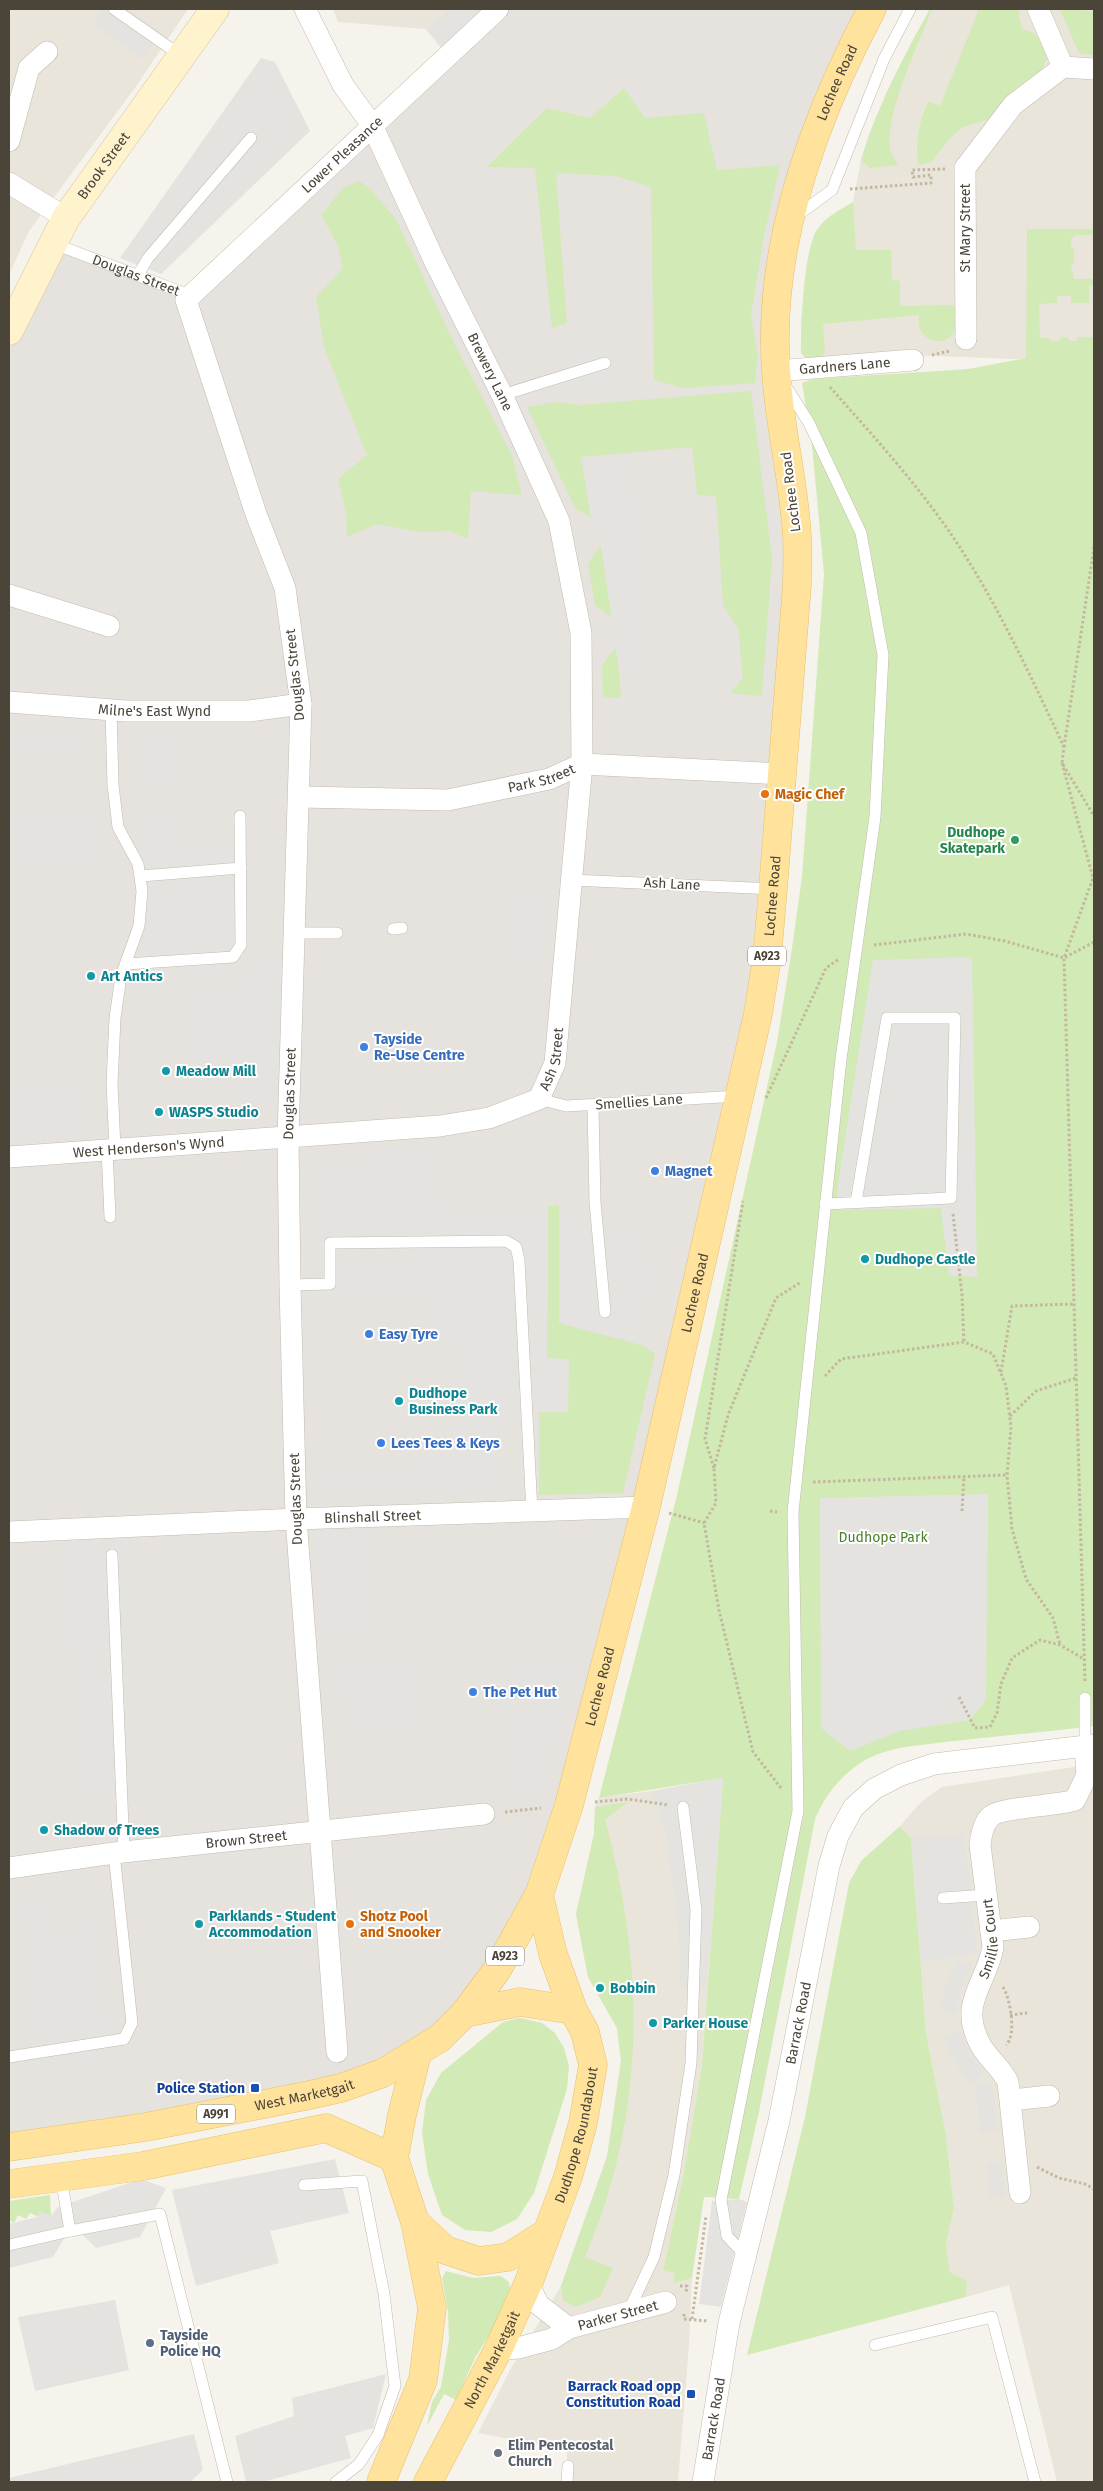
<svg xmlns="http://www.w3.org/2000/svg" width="1103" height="2491" viewBox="0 0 1103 2491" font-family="'Fira Sans',sans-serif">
<rect width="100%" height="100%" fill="#f6f3ec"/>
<g fill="#eae5da">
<polygon points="9,9 188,9 137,85 29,231 9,275"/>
<polygon points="333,9 449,9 426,29 338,22"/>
<polygon points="930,9 1094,9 1094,357 1012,359 910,355 815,360 803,356 801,352 801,320 814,234 827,219 853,202 861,160 869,134 889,87"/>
<polygon points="1094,1764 1094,2482 1057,2482 1009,2285 966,2297 967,2281 950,2272 946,2243 954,2207 946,2135 926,2033 911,1838 900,1826 922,1801 942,1787"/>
<polygon points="723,1778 702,2065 683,2177 663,2271 675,2273 673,2282 692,2278 689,2345 678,2482 567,2482 567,2450 478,2433 510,2370 561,2286 607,2156 621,2061 617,2028 588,1977 576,1914 594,1834 595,1807 599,1798 652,1791"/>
</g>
<polygon fill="#e6e2dd" points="498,9 857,9 781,225 788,542 762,895 747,1012 562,1816 497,1970 383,2073 9,2147 9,331 52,243 181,292"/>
<g fill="#d2eab5">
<path d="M930 9H932C920 41 882 119 891 152 892 156 896 161 898 165L870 168 861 160C877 107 903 57 930 9Z"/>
<path d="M979 9H1018L1022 29 1032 32 1042 41 1047 58 1042 69 1024 90 990 119 963 127 951 137 931 162 918 165C915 142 919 123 928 101L940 106Z"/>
<polygon points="1060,9 1093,11 1094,9 1094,55 1082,54 1078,51"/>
<polygon points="624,88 645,118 704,113 717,170 780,165 763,241 751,315 758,357 755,383 684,388 654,380 651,187 616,176 556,173 567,323 552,328 535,168 487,167 547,108 590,118"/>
<polygon points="360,181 370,189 396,219 454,343 512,455 522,495 471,491 468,539 449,531 420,532 377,524 347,537 346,512 338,479 367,455 324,347 316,297 343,268 337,243 321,215 344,187"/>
<path d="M853 202 856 250H891L892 280 900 281V306L956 305C956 313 957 322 955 329 950 346 928 344 921 331 918 326 919 320 919 315L823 324 825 353 819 359C811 359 806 360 801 352 801 325 803 247 819 227 827 216 842 209 853 202Z"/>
<path d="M1027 229H1094V235H1075L1071 240V247L1074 249V264L1071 266 1074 279H1094V285H1089V303H1071V296H1057V303L1039 304 1040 338H1050L1052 341H1059L1061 338 1068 337 1070 341H1077L1078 337H1094V1726C1045 1732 995 1736 945 1742 924 1745 901 1746 881 1753 851 1763 827 1790 815 1819L759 2112 739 2199 704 2197 692 2278 673 2283 675 2273 663 2271 683 2177 702 2065 723 1778 599 1798 677 1495 777 1042 791 955 802 877 824 574 812 445 802 383 813 379 968 369 1026 358Z"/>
<polygon points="751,391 772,559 762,696 730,693 743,678 738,628 723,606 716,496 697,495 692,447 582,457 591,518 575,508 527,407 556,402 578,405"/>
<polygon points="601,545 613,619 595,605 588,564"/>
<polygon points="618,644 621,698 603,697 602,665"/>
<polygon points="559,1205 559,1323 642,1345 655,1354 623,1493 539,1495 539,1412 567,1412 547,1358 548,1206"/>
<path d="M628 1802 605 1820C640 1949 646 2075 605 2204 599 2222 592 2239 585 2257L613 2268 600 2297 576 2307 563 2301 561 2286 607 2157 621 2061 617 2028 588 1977 576 1914 594 1834 595 1807Z"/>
<polygon points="900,1826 911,1838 926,2033 946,2135 954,2208 946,2243 950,2272 967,2281 966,2297 747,2355 805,2117 849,1883 861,1861"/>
<polygon points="520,2018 542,2023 555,2033 564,2048 569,2066 567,2089 534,2193 517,2219 491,2232 465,2230 442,2215 428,2174 422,2133 426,2100 441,2073 503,2022"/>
<polygon points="50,2195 51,2217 37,2216 30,2213 26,2219 18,2215 14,2223 9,2220 9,2201"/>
<polygon points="446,2271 473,2278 501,2276 509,2282 510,2288 492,2330 475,2358 456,2400 444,2394 427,2426 432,2402 441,2387 449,2340 448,2312 442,2278"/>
</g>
<g fill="#e5e3e0">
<polygon points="104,9 126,9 162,31 142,59 92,24"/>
<polygon points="449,9 498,9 447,55 426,29"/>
<polygon points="261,58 275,62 310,131 161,274 120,258"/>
<polygon points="619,342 623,389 565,396 562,349"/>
<polygon points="634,454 656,680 620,678 601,545 591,518 581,457"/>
<polygon points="153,725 175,727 175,788 133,788 133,748 136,736"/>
<polygon points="9,729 45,733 83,733 85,753 9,758"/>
<polygon points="175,799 175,840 252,846 251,945 218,983 189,988 222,992 255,953 281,956 281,1093 238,1127 234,1083 194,1086 187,988 132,992 151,892 129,813"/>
<polygon points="97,805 104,861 12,871 9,814"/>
<polygon points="507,881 533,882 550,905 547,955 525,971 513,976"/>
<polygon points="9,907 14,980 9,980"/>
<polygon points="972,957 977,1277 949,1275 941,1208 837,1210 838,1184 873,960"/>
<polygon points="137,1058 140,1099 123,1100 125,1060"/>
<polygon points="87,1079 86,1134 9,1141 9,1086"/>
<polygon points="444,1144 447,1211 548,1206 547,1358 569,1359 568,1412 539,1412 501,1423 500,1497 314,1502 313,1457 347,1459 455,1455 451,1346 425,1347 423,1300 342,1303 308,1298 307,1175 317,1160 325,1156"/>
<polygon points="21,1196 20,1322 9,1324 9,1197"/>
<polygon points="560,1211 590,1212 654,1225 648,1253 663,1256 642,1345 559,1323"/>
<polygon points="988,1494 986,1700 970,1720 900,1731 850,1751 821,1728 820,1498"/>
<polygon points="372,1531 378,1633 321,1638 315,1535"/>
<polygon points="127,1540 140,1791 72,1795 59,1543"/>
<polygon points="582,1652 547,1789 507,1797 496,1655"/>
<polygon points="415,1657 421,1731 352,1738 349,1699 327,1701 324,1659"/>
<polygon points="723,1778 707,1988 680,1987 678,1923 665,1832 652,1791"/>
<polygon points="964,1834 977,1953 921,1962 911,1838"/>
<polygon points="97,1883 114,2056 37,2067 13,1892 46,1890 48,1925 84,1922 83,1884"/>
<polygon points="956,1959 972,1965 962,1988 957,2013 940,2011 946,1984"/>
<polygon points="960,2031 969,2054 984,2072 971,2084 955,2063 943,2039"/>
<polygon points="990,2081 994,2094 998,2131 980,2133 975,2086"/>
<polygon points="335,2159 349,2213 270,2231 279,2263 196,2286 172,2190"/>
<polygon points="1001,2161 1005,2196 989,2198 986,2163"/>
<polygon points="141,2179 166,2188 140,2237 96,2248 83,2235 65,2237 53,2257 9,2268 9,2224 37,2217 40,2211 51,2216 58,2207"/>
<polygon points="739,2199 747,2202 721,2307 699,2304 712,2201"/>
<polygon points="115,2300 129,2370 35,2391 18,2317"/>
<polygon points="386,2374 373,2428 345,2436 351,2458 263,2482 246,2482 235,2436 294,2416 292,2398"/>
<polygon points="194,2434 203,2470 190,2482 9,2482 9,2478"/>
</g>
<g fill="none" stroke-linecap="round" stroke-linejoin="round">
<defs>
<g id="lane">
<polyline points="114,9 180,55"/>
<polyline points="795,217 832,190 884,59 910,9"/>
<path id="s1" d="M52 243 181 292 186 300"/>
<polyline points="138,275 148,258 251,138"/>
<polyline points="502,395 605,363"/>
<polyline points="111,710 113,785 118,827 138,864 142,891 139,926 121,976 115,1018 112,1084 115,1148"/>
<polyline points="141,876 241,868"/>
<polyline points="571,880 773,889"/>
<polyline points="393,929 402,928"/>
<polyline points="295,933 337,933"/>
<polyline points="126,964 233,957 241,945 240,816"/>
<polyline points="539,1099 566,1106 739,1096"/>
<polyline points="593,1105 595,1202 605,1312"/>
<polyline points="107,1149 110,1217"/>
<polyline points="825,1204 951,1198 955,1018 887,1018 856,1202"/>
<polyline points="290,1285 330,1284 330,1243 506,1241 516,1247 519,1260 532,1512"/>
<polyline points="112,1555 124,1852"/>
<polyline points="1085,1746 1085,1698"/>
<polyline points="943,1898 986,1895"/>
<polyline points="9,2057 124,2039 132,2023 114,1853"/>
<polyline points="61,2177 70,2231 160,2214 227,2482"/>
<polyline points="304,2185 362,2181 384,2294 395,2386 378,2435 359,2464 336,2482"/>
<polyline points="9,2245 70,2231"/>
<polyline points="745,2255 727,2236 721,2200 798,1811 793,1512 841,1059 875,817 883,655 861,533 809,423 785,385"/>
<polyline points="628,2312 654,2257 674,2175 691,2063 696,1910 683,1807"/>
<polyline points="875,2345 992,2317 1035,2482"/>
<polyline points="567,2482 568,2466"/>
</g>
<g id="street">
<polyline points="1038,9 1063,67"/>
<polyline points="9,141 29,68 47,52"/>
<polyline points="9,183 66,218"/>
<polyline points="966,339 965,168 1013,105 1063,67 1094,69"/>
<path id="s2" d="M776 371 913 360"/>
<polyline points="9,595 109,626"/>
<path id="s3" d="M9 702 126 711H249L301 704"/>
<path id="s4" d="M300 797 448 800 549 779 582 764 783 774"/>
<path id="s5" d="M9 1157 440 1126 489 1118 539 1099 555 1063 582 764 581 633 559 521 502 395 435 262 372 125 343 85 305 9"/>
<path id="s6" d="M9 1532 296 1519 646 1507"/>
<path id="s7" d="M9 1868 114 1853 484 1814"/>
<polyline points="991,1931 1029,1927"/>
<path id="s8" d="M337 2052 296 1519 290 1285 288 1137 301 704 285 588 256 514 186 300 498 9"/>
<polyline points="1011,2100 1049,2096"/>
<path id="s9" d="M1020 2193 1008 2082C1001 2067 987 2058 980 2044 958 2003 987 1983 993 1947L980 1845C981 1836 983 1823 991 1816 1002 1807 1057 1806 1075 1800L1087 1775 1085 1746"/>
<polyline points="528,2284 539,2305 569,2328"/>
<path id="s10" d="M498 2350 518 2348 552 2339 569 2328 666 2302"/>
<path id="s11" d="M703 2482 729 2323 779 2121 829 1866 838 1836 853 1808 874 1789 901 1775 934 1764 1094 1745"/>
</g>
<g id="secondary">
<path id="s12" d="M9 331 66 218 215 9"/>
</g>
<g id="primary">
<polyline points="465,2013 520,2002 573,2010"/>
<path id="s13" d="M9 2147 146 2127 305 2096 341 2088 383 2073 440 2038 465 2013 497 1970 539 1895 569 1805 646 1507 758 1014 767 958 773 889 797 585C797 569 798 552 797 536 794 480 779 426 776 370 767 245 814 118 872 9"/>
<polyline points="9,2184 143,2166 326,2128 394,2158"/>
<polyline points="415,2222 445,2250 479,2261 508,2257 545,2234"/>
<polyline points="381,2482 423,2380 432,2308 415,2222 394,2158 402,2115 417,2054"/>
<path id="s14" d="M428 2482 498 2350 528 2284 568 2177 583 2123 593 2065 585 2032 573 2010 553 1954 539 1895"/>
</g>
</defs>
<use href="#lane" stroke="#c2bbae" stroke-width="12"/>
<use href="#street" stroke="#c2bbae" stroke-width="22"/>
<use href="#secondary" stroke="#d6c79b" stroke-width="29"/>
<use href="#primary" stroke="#e6c16a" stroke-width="29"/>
<g stroke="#c4b79f" stroke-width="3" stroke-dasharray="2.5 2.5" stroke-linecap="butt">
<polyline points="850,189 931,183 931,175 913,177 912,170 945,169"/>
<polyline points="932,355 950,351"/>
<path d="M830 387C874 437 920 487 957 543 999 607 1031 677 1064 747L1062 763 1094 816"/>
<polyline points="1064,747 1094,547"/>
<polyline points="1062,763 1093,878 1064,958 1085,1683"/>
<polyline points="874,945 966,934 1005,941 1064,958 1094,942"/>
<polyline points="766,1098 826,968 839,959"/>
<polyline points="953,1214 962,1295 964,1342"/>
<polyline points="1001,1372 1012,1306 1074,1304"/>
<polyline points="825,1376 841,1359 964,1342 993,1354 1006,1386 1011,1427 1007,1475 1012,1529 1026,1579 1053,1618 1060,1645"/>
<polyline points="1010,1416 1036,1391 1076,1378"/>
<polyline points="714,1468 705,1439 743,1201"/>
<polyline points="813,1482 1007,1475"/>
<polyline points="770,1511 777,1512"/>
<polyline points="962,1511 964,1477"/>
<polyline points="669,1513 704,1523"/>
<polyline points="959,1697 975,1728 990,1727 997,1713 1001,1684 1012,1658 1040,1640 1060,1645 1084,1659"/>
<polyline points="781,1788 753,1752 719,1610 704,1523 716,1503 714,1468 728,1415 776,1298 801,1282"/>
<polyline points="595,1802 628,1799 668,1805"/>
<polyline points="505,1812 541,1808"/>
<path d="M1003 1987C1010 1997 1017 2036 1006 2045"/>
<polyline points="1010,2015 1027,2013"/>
<polyline points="1037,2167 1059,2178 1085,2184 1094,2189"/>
<polyline points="680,2286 687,2286 686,2293"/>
<polyline points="684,2314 684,2319 708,2321"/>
<polyline points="692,2319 706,2216"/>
</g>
<use href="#lane" stroke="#fff" stroke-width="11"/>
<use href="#street" stroke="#fff" stroke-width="21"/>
<use href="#secondary" stroke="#fff3cd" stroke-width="28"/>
<use href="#primary" stroke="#ffe39c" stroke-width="28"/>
</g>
<g fill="#e8710a" stroke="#fff" stroke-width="2">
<circle cx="765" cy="794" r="5"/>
<circle cx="350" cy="1924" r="5"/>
</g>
<circle fill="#2e9e5b" stroke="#fff" stroke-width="2" cx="1015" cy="840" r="5"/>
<g fill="#0f9aa8" stroke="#fff" stroke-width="2">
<circle cx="91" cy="976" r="5"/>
<circle cx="166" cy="1071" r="5"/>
<circle cx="159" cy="1112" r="5"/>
<circle cx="865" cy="1259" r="5"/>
<circle cx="399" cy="1401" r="5"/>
<circle cx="44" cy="1830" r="5"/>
<circle cx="199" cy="1924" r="5"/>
<circle cx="600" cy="1988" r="5"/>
<circle cx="653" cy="2023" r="5"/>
</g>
<g fill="#3f7fe0" stroke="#fff" stroke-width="2">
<circle cx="364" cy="1047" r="5"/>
<circle cx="655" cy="1171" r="5"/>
<circle cx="369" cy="1334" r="5"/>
<circle cx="381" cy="1443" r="5"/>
<circle cx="473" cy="1692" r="5"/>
</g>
<g fill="#1a4fb4" stroke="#fff" stroke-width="2">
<rect x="250" y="2083" width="10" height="10" rx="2.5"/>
<rect x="686" y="2389" width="10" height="10" rx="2.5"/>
</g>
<circle fill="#5c6f8a" stroke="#fff" stroke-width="2" cx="150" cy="2343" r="5"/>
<circle fill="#6b7280" stroke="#fff" stroke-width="2" cx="498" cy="2453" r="5"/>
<g text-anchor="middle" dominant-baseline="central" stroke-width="4" stroke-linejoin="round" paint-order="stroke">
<g fill="#fff" stroke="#817c74" stroke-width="1">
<rect x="748" y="946.5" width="38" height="19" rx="4"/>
<rect x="486" y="1946.5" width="38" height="19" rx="4"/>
<rect x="197" y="2104.5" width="38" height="19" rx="4"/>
</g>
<g font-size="12" font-weight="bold" fill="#4b4439">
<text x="767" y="956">A923</text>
<text x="505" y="1956">A923</text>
<text x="216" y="2114">A991</text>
</g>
<g font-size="14" fill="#4b4439" stroke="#fff">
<text stroke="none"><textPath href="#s13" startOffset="2476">Lochee Road</textPath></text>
<text stroke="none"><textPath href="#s8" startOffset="1985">Lower Pleasance</textPath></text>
<text stroke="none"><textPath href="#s12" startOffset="191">Brook Street</textPath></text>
<text transform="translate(965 228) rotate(-90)">St Mary Street</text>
<text stroke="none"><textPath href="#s1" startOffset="90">Douglas Street</textPath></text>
<text stroke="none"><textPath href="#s2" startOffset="69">Gardners Lane</textPath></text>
<text transform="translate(490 372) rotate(64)">Brewery Lane</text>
<text transform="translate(791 492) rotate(-97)">Lochee Road</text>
<text transform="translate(295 675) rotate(-96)">Douglas Street</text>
<text stroke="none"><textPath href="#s3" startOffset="146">Milne's East Wynd</textPath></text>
<text stroke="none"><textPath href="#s4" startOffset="244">Park Street</textPath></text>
<text transform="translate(672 884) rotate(3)">Ash Lane</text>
<text stroke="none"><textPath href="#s13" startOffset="1651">Lochee Road</textPath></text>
<text stroke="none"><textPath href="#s5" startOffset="578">Ash Street</textPath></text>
<text stroke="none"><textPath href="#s8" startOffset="960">Douglas Street</textPath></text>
<text transform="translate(639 1102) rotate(-4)">Smellies Lane</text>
<text stroke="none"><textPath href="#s5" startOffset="140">West Henderson's Wynd</textPath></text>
<text stroke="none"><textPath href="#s13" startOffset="1246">Lochee Road</textPath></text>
<text transform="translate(296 1499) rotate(-92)">Douglas Street</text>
<text stroke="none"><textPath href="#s6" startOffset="364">Blinshall Street</textPath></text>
<text stroke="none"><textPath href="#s13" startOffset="841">Lochee Road</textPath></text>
<text stroke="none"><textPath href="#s7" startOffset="239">Brown Street</textPath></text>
<text stroke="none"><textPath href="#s9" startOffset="269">Smillie Court</textPath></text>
<text stroke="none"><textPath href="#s11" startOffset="469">Barrack Road</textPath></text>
<text stroke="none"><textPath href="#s13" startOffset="300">West Marketgait</textPath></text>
<text stroke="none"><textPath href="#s14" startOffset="379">Dudhope Roundabout</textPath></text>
<text stroke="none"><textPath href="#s10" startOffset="126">Parker Street</textPath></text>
<text stroke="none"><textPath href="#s14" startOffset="138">North Marketgait</textPath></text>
<text stroke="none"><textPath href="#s11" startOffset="64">Barrack Road</textPath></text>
</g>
<g font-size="14" font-weight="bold" fill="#c56008" stroke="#fff" text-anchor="start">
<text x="775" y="794">Magic Chef</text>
<text x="360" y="1916">Shotz Pool<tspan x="360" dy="16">and Snooker</tspan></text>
</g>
<g font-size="14" font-weight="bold" fill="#27864d" stroke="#fff" text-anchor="end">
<text x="1005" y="832">Dudhope<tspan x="1005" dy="16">Skatepark</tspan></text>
</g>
<g font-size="14" font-weight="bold" fill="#0d838f" stroke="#fff" text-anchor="start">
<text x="101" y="976">Art Antics</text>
<text x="176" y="1071">Meadow Mill</text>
<text x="169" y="1112">WASPS Studio</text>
<text x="875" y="1259">Dudhope Castle</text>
<text x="409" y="1393">Dudhope<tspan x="409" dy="16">Business Park</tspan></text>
<text x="54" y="1830">Shadow of Trees</text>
<text x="209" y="1916">Parklands - Student<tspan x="209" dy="16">Accommodation</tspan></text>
<text x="610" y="1988">Bobbin</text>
<text x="663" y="2023">Parker House</text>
</g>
<g font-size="14" font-weight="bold" fill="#366cbe" stroke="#fff" text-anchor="start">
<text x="374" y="1039">Tayside<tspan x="374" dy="16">Re-Use Centre</tspan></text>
<text x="665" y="1171">Magnet</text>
<text x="379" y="1334">Easy Tyre</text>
<text x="391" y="1443">Lees Tees &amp; Keys</text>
<text x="483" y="1692">The Pet Hut</text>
</g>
<g font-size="14" fill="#4a7f2a" stroke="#fff">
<text x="883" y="1537">Dudhope Park</text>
</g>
<g font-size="14" font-weight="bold" fill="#164399" stroke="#fff" text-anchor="end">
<text x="245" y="2088">Police Station</text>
<text x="681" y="2386">Barrack Road opp<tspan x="681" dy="16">Constitution Road</tspan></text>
</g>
<g font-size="14" font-weight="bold" fill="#4e5e75" stroke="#fff" text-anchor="start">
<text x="160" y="2335">Tayside<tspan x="160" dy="16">Police HQ</tspan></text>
</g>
<g font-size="14" font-weight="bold" fill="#5b616d" stroke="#fff" text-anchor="start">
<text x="508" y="2445">Elim Pentecostal<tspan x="508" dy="16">Church</tspan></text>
</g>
</g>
<rect width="1103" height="2491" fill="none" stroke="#4b4439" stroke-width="20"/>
</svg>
